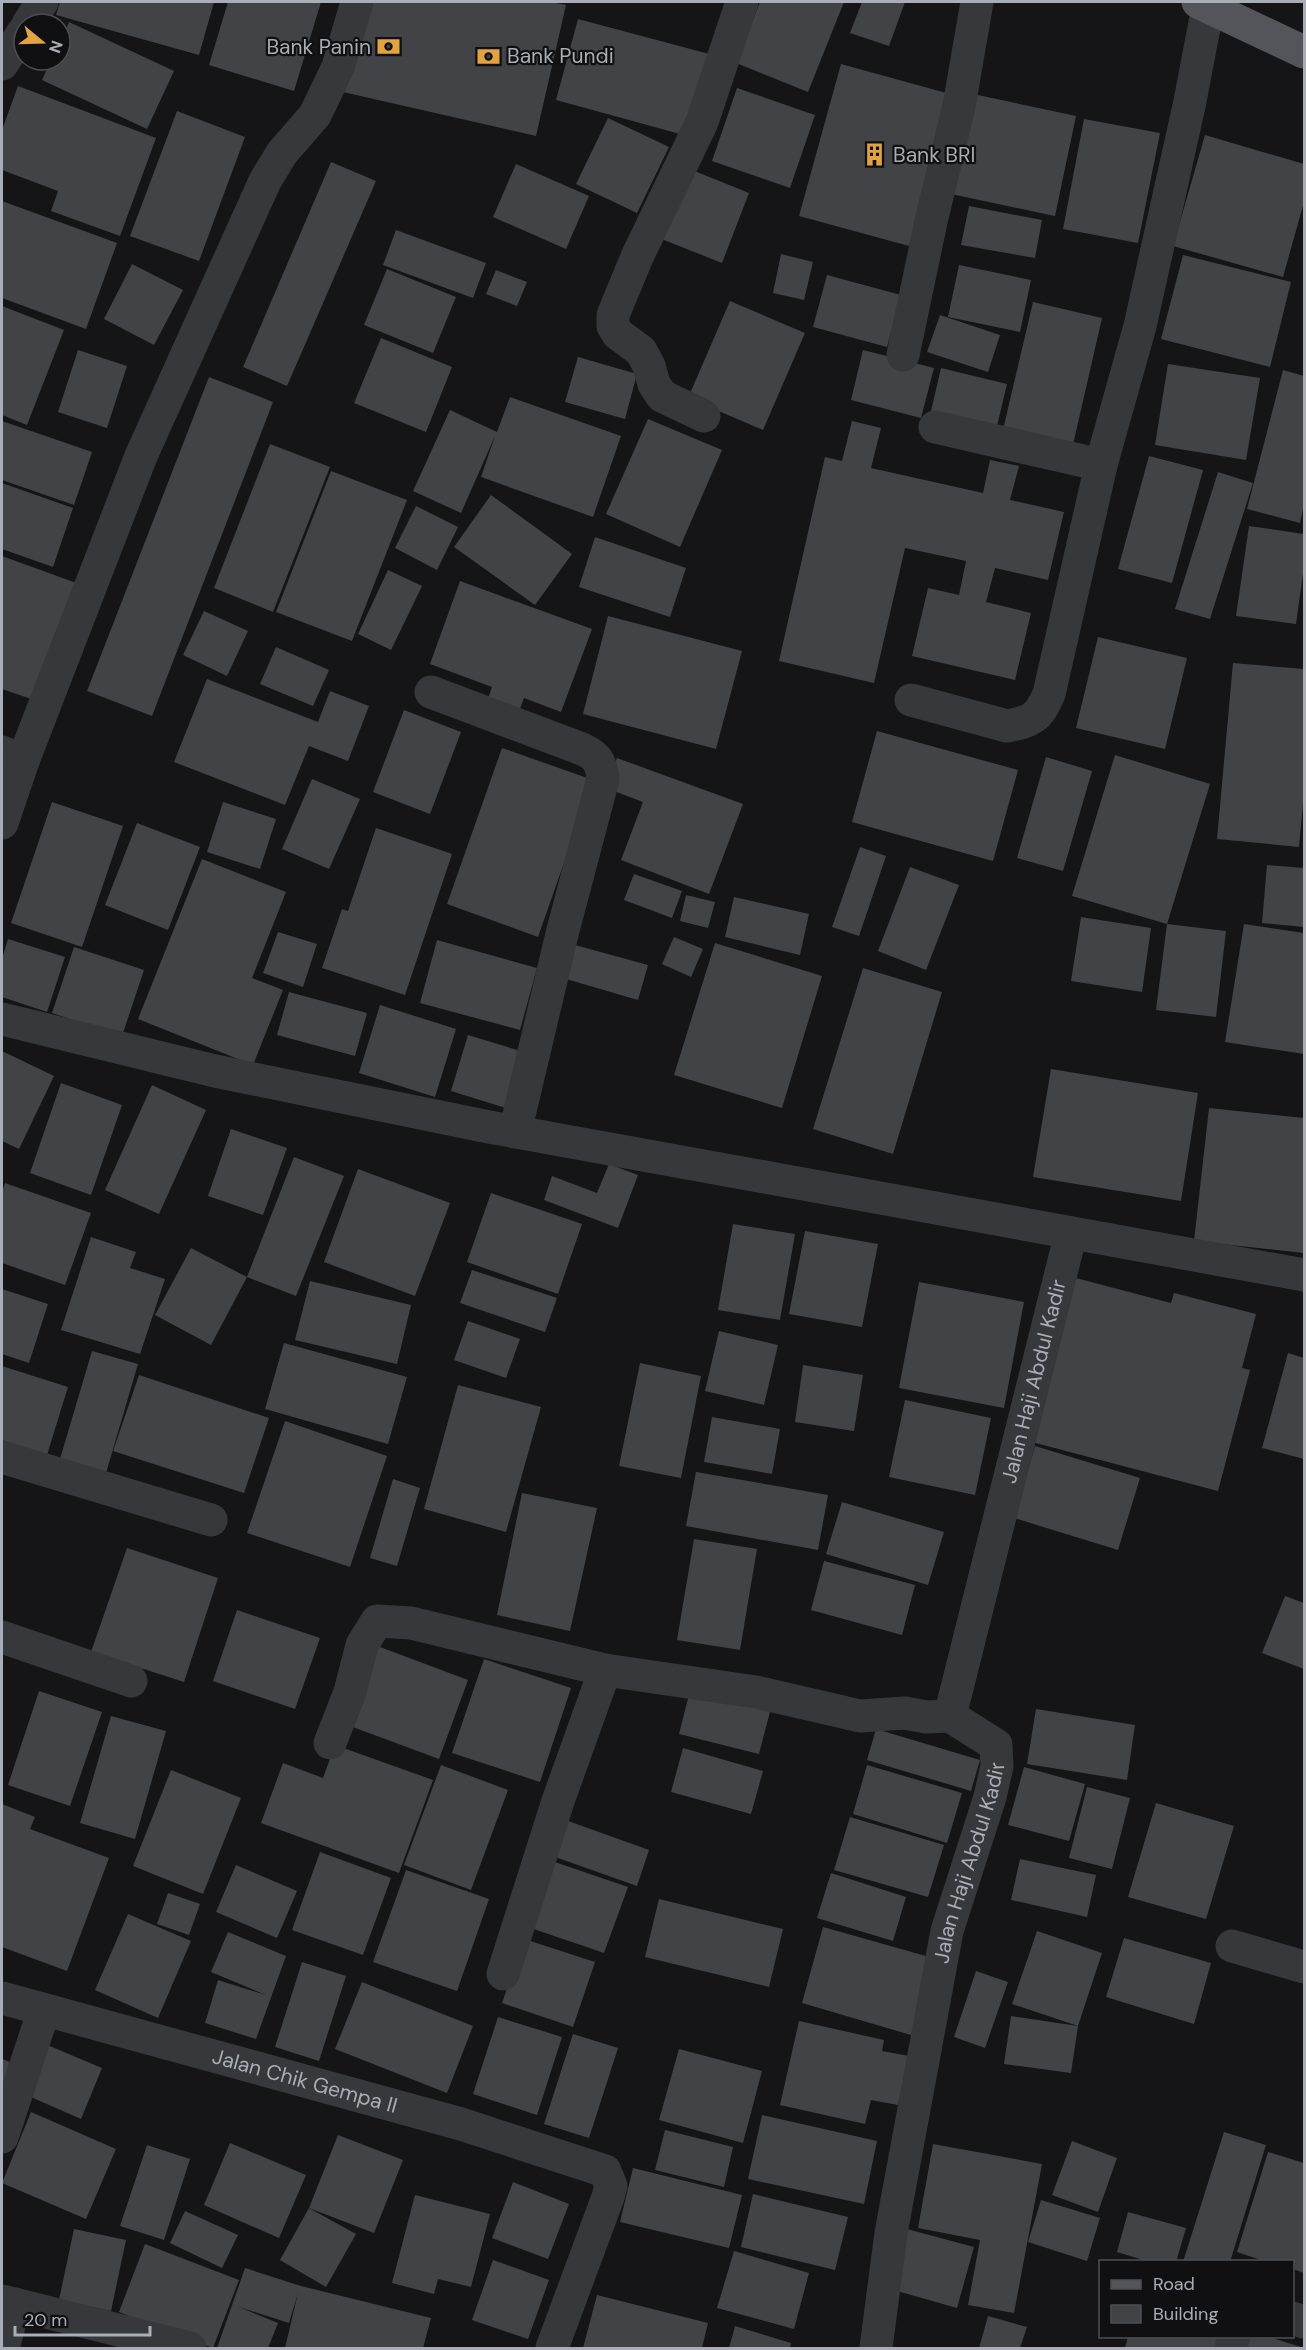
<svg xmlns="http://www.w3.org/2000/svg" width="1306" height="2350" viewBox="0 0 1306 2350" font-family="'DM Sans',sans-serif">
<rect width="100%" height="100%" fill="#151517"/>
<g fill="#424347">
<polygon points="60,2 214,2 199,55 56,15"/>
<polygon points="228,2 321,2 294,91 209,65"/>
<polygon points="363,2 551,2 566,5 536,136 343,92"/>
<polygon points="760,2 844,2 808,92 736,63"/>
<polygon points="862,2 905,2 889,46 850,33"/>
<polygon points="578,19 713,55 691,137 556,100"/>
<polygon points="69,22 174,71 147,129 42,80 51,60 60,60 60,42"/>
<polygon points="841,64 950,94 909,246 799,216"/>
<polygon points="18,86 156,138 120,236 51,211 58,191 2,170 2,130"/>
<polygon points="737,88 815,115 790,188 712,161"/>
<polygon points="973,94 1076,116 1055,216 951,194"/>
<polygon points="177,111 245,137 199,261 130,236"/>
<polygon points="608,118 669,147 637,213 576,184"/>
<polygon points="1084,119 1160,133 1138,243 1063,229"/>
<polygon points="1205,135 1304,164 1304,202 1283,277 1173,246"/>
<polygon points="331,162 376,181 287,386 243,367"/>
<polygon points="516,164 589,196 566,249 493,217"/>
<polygon points="687,168 749,193 722,263 659,238"/>
<polygon points="2,201 117,243 86,329 2,298"/>
<polygon points="969,206 1042,220 1035,258 961,245"/>
<polygon points="396,230 486,263 473,298 383,265"/>
<polygon points="781,254 813,262 804,300 773,293"/>
<polygon points="1183,255 1291,282 1270,367 1161,339"/>
<polygon points="132,264 183,290 154,345 104,319"/>
<polygon points="959,265 1031,280 1020,332 948,317"/>
<polygon points="387,269 456,297 433,353 364,325"/>
<polygon points="496,270 527,282 517,306 486,294"/>
<polygon points="827,275 901,295 887,347 813,327"/>
<polygon points="730,301 805,333 763,430 688,398"/>
<polygon points="1033,302 1102,318 1072,449 1002,434"/>
<polygon points="2,306 64,330 27,425 2,415"/>
<polygon points="940,315 1000,335 988,372 927,352"/>
<polygon points="381,338 452,367 426,432 354,403"/>
<polygon points="78,350 127,366 107,428 58,412"/>
<polygon points="863,350 934,368 921,418 851,400"/>
<polygon points="578,357 637,374 625,419 565,402"/>
<polygon points="1168,364 1260,378 1246,460 1155,445"/>
<polygon points="941,368 1007,384 997,426 931,411"/>
<polygon points="1283,370 1304,376 1304,504 1300,523 1247,509"/>
<polygon points="209,377 273,402 152,716 87,691"/>
<polygon points="510,397 621,436 593,517 481,477 495,436 461,513 413,491 450,410 497,432"/>
<polygon points="648,419 722,450 680,547 606,514"/>
<polygon points="2,421 92,452 74,505 2,480"/>
<polygon points="852,421 881,428 871,468 983,493 990,460 1019,466 1010,500 1064,512 1048,580 995,568 986,602 1031,613 1015,680 912,656 928,588 959,595 966,561 905,548 874,683 779,661 825,457 842,461"/>
<polygon points="270,444 330,467 273,612 214,588"/>
<polygon points="1149,456 1203,470 1172,583 1118,569"/>
<polygon points="331,471 407,500 352,641 276,612"/>
<polygon points="1218,472 1253,483 1210,619 1175,609"/>
<polygon points="2,483 73,508 53,567 2,549"/>
<polygon points="491,495 572,554 535,605 454,547"/>
<polygon points="416,506 458,527 437,570 395,548"/>
<polygon points="1249,526 1304,534 1304,566 1296,624 1236,616"/>
<polygon points="595,537 686,568 670,617 579,587"/>
<polygon points="2,556 79,584 37,701 2,689"/>
<polygon points="388,570 422,586 391,650 358,634"/>
<polygon points="460,581 592,629 561,712 524,698 515,722 484,710 492,687 430,664"/>
<polygon points="204,611 248,631 227,676 183,655"/>
<polygon points="608,616 742,651 716,749 583,714"/>
<polygon points="1098,637 1187,658 1165,749 1076,728"/>
<polygon points="276,647 329,670 313,706 260,684"/>
<polygon points="1233,663 1304,669 1304,792 1299,847 1217,839"/>
<polygon points="207,679 318,722 330,691 369,706 348,761 309,746 285,805 174,762"/>
<polygon points="404,710 461,732 430,814 373,792"/>
<polygon points="877,731 1018,770 993,861 852,822"/>
<polygon points="502,748 593,780 538,937 447,904"/>
<polygon points="1115,755 1210,784 1167,924 1072,896"/>
<polygon points="1046,757 1092,771 1063,871 1017,858"/>
<polygon points="617,758 743,804 709,894 621,860 643,802 606,788"/>
<polygon points="312,779 360,799 329,869 282,849"/>
<polygon points="52,802 123,826 82,947 11,923"/>
<polygon points="223,802 276,819 260,869 207,852"/>
<polygon points="137,823 200,847 168,930 105,905"/>
<polygon points="376,828 452,854 405,995 322,968 342,909 348,911"/>
<polygon points="860,847 886,856 859,936 832,927"/>
<polygon points="202,859 286,892 252,978 283,990 253,1065 138,1019"/>
<polygon points="1267,865 1304,868 1304,927 1262,923"/>
<polygon points="910,867 959,885 926,970 878,951"/>
<polygon points="634,874 682,891 672,918 624,900"/>
<polygon points="686,895 715,902 708,928 680,921"/>
<polygon points="734,897 809,914 800,955 725,937"/>
<polygon points="1081,917 1151,928 1142,992 1071,981"/>
<polygon points="1167,924 1226,931 1216,1017 1156,1010"/>
<polygon points="1244,924 1304,933 1304,1054 1225,1042"/>
<polygon points="278,932 317,944 303,987 263,973"/>
<polygon points="674,937 703,949 691,977 662,964"/>
<polygon points="8,939 65,957 47,1012 2,997 2,959"/>
<polygon points="437,940 537,968 520,1030 420,1003"/>
<polygon points="715,943 822,976 782,1108 674,1075"/>
<polygon points="575,945 648,965 638,1000 566,979"/>
<polygon points="74,947 144,970 122,1036 52,1013"/>
<polygon points="863,968 942,992 893,1154 813,1129"/>
<polygon points="289,992 367,1013 355,1056 277,1035"/>
<polygon points="380,1005 456,1029 435,1097 359,1073"/>
<polygon points="468,1035 527,1053 509,1109 451,1091"/>
<polygon points="2,1051 54,1076 19,1149 2,1141"/>
<polygon points="1051,1069 1198,1093 1181,1201 1033,1177"/>
<polygon points="61,1083 122,1105 91,1195 30,1173"/>
<polygon points="152,1085 206,1110 159,1214 105,1190"/>
<polygon points="1209,1108 1304,1118 1304,1253 1194,1241"/>
<polygon points="231,1129 287,1148 263,1215 208,1196"/>
<polygon points="294,1157 344,1176 296,1296 247,1277"/>
<polygon points="609,1164 638,1175 618,1228 544,1200 552,1176 597,1193"/>
<polygon points="358,1169 450,1203 415,1296 324,1262"/>
<polygon points="5,1183 91,1213 65,1285 2,1263 2,1192"/>
<polygon points="491,1193 582,1224 558,1294 467,1262"/>
<polygon points="733,1224 795,1234 780,1320 718,1310"/>
<polygon points="805,1231 878,1244 862,1327 789,1314"/>
<polygon points="91,1237 136,1252 130,1268 165,1279 140,1354 61,1330"/>
<polygon points="191,1248 247,1277 211,1345 155,1315"/>
<polygon points="472,1270 557,1298 545,1332 460,1303"/>
<polygon points="1072,1277 1171,1303 1174,1293 1256,1314 1242,1368 1250,1370 1218,1491 1028,1441"/>
<polygon points="310,1281 411,1305 397,1364 295,1340"/>
<polygon points="919,1282 1024,1302 1004,1408 899,1388"/>
<polygon points="2,1289 48,1304 29,1363 2,1354"/>
<polygon points="468,1321 520,1339 506,1378 454,1360"/>
<polygon points="719,1331 778,1345 764,1405 705,1391"/>
<polygon points="284,1343 407,1377 388,1444 265,1409"/>
<polygon points="92,1351 138,1364 106,1473 60,1459"/>
<polygon points="1288,1353 1304,1358 1304,1459 1262,1448"/>
<polygon points="640,1363 701,1376 681,1478 619,1466"/>
<polygon points="803,1365 863,1375 854,1431 795,1422"/>
<polygon points="2,1366 68,1387 47,1455 2,1440"/>
<polygon points="139,1375 269,1418 244,1493 113,1451"/>
<polygon points="458,1385 541,1407 506,1532 424,1509"/>
<polygon points="905,1400 991,1418 975,1495 889,1477"/>
<polygon points="712,1417 780,1429 772,1474 704,1462"/>
<polygon points="285,1421 387,1456 350,1567 247,1533"/>
<polygon points="1035,1446 1140,1478 1118,1550 1014,1518"/>
<polygon points="696,1472 828,1495 818,1550 686,1526"/>
<polygon points="393,1479 420,1488 397,1566 370,1558"/>
<polygon points="522,1493 597,1508 570,1631 497,1615"/>
<polygon points="842,1502 944,1532 928,1585 826,1554"/>
<polygon points="694,1539 757,1549 740,1650 677,1640"/>
<polygon points="127,1548 218,1578 184,1682 91,1652"/>
<polygon points="824,1561 915,1585 902,1635 811,1610"/>
<polygon points="1285,1596 1304,1603 1304,1669 1262,1653"/>
<polygon points="237,1610 320,1638 295,1709 213,1681"/>
<polygon points="372,1644 468,1680 439,1759 342,1723"/>
<polygon points="484,1659 571,1688 540,1782 452,1753"/>
<polygon points="692,1683 772,1704 759,1754 679,1734"/>
<polygon points="39,1691 102,1712 70,1806 8,1785"/>
<polygon points="1036,1709 1135,1725 1127,1780 1027,1764"/>
<polygon points="111,1716 166,1731 135,1839 80,1823"/>
<polygon points="876,1729 980,1760 971,1791 867,1760"/>
<polygon points="335,1745 433,1780 399,1873 261,1823 283,1763 323,1778"/>
<polygon points="683,1748 763,1771 751,1814 671,1792"/>
<polygon points="441,1765 508,1790 471,1890 404,1865"/>
<polygon points="867,1765 962,1793 947,1843 853,1814"/>
<polygon points="1024,1767 1085,1784 1069,1841 1008,1825"/>
<polygon points="171,1770 241,1798 203,1894 133,1866"/>
<polygon points="1087,1787 1130,1798 1112,1869 1069,1858"/>
<polygon points="1156,1803 1234,1826 1206,1919 1128,1897"/>
<polygon points="2,1804 35,1817 30,1829 109,1858 67,1971 2,1947"/>
<polygon points="557,1817 649,1850 637,1886 544,1853"/>
<polygon points="850,1817 944,1845 928,1897 834,1870"/>
<polygon points="320,1852 391,1878 363,1955 292,1930"/>
<polygon points="543,1858 628,1887 604,1953 519,1924"/>
<polygon points="1020,1859 1096,1875 1087,1917 1011,1900"/>
<polygon points="236,1865 297,1891 277,1938 216,1912"/>
<polygon points="406,1870 489,1899 457,1991 373,1962"/>
<polygon points="831,1873 906,1897 893,1941 817,1918"/>
<polygon points="168,1893 200,1904 189,1935 157,1924"/>
<polygon points="659,1899 783,1929 769,1987 645,1957"/>
<polygon points="128,1914 191,1941 158,2018 95,1990"/>
<polygon points="823,1927 933,1958 911,2035 802,2003"/>
<polygon points="1037,1931 1102,1953 1078,2026 1071,2073 1004,2064 1011,2016 1078,2026 1012,2004"/>
<polygon points="228,1932 286,1956 256,2039 205,2023 218,1980 266,1995 211,1972"/>
<polygon points="1124,1938 1211,1963 1194,2024 1106,1997"/>
<polygon points="524,1939 595,1962 573,2027 502,2003"/>
<polygon points="302,1962 346,1976 319,2061 275,2047"/>
<polygon points="976,1971 1008,1982 985,2048 954,2037"/>
<polygon points="362,1982 473,2026 447,2093 335,2049"/>
<polygon points="498,2017 562,2037 537,2115 473,2094"/>
<polygon points="799,2021 884,2040 882,2051 909,2056 898,2105 871,2100 865,2124 780,2105"/>
<polygon points="573,2034 618,2048 589,2138 544,2124"/>
<polygon points="45,2044 102,2068 81,2119 24,2094"/>
<polygon points="679,2049 762,2071 743,2143 659,2120"/>
<polygon points="2,2059 10,2062 2,2088"/>
<polygon points="31,2112 116,2149 86,2219 2,2183"/>
<polygon points="762,2115 877,2141 864,2204 748,2179"/>
<polygon points="665,2130 733,2147 724,2187 655,2170"/>
<polygon points="1224,2132 1266,2145 1230,2262 1183,2262"/>
<polygon points="338,2135 403,2160 374,2233 309,2208"/>
<polygon points="1072,2141 1117,2158 1098,2212 1052,2195"/>
<polygon points="230,2143 306,2175 279,2238 204,2205"/>
<polygon points="933,2144 1042,2164 1014,2313 968,2305 980,2240 918,2228"/>
<polygon points="147,2145 190,2159 164,2240 120,2226"/>
<polygon points="1268,2152 1304,2163 1304,2273 1293,2269 1292,2262 1267,2262 1237,2252"/>
<polygon points="633,2168 742,2195 729,2248 620,2222"/>
<polygon points="513,2182 569,2204 548,2259 492,2238"/>
<polygon points="753,2194 848,2217 835,2270 741,2247"/>
<polygon points="415,2195 490,2214 471,2287 438,2279 434,2294 392,2283"/>
<polygon points="1041,2200 1100,2218 1087,2261 1028,2242"/>
<polygon points="309,2208 356,2234 326,2287 280,2260"/>
<polygon points="185,2211 238,2235 222,2268 170,2243"/>
<polygon points="1128,2212 1186,2228 1176,2262 1150,2262 1117,2252"/>
<polygon points="74,2229 126,2240 111,2311 59,2300"/>
<polygon points="907,2229 974,2247 957,2308 890,2289"/>
<polygon points="145,2244 239,2280 213,2348 119,2312"/>
<polygon points="734,2251 809,2273 794,2329 717,2308"/>
<polygon points="493,2260 549,2280 528,2339 472,2320"/>
<polygon points="245,2268 301,2286 431,2318 423,2348 285,2348 298,2293 289,2323 239,2307 278,2323 268,2348 217,2348"/>
<polygon points="597,2295 708,2323 702,2348 583,2348"/>
<polygon points="988,2316 1027,2327 1020,2348 979,2348"/>
<polygon points="735,2326 791,2343 790,2348 729,2348"/>
<polygon points="1128,2337 1225,2337 1221,2348 1125,2348"/>
<polygon points="1243,2337 1269,2337 1304,2348 1239,2348"/>
</g>
<g fill="none" stroke-linecap="round" stroke-linejoin="round">
<g stroke="#37383b" stroke-width="33">
<polyline points="28,24 42,2"/>
<polyline points="2,64 24,31"/>
<polyline points="903,355 932,217 959,106 977,2"/>
<polyline points="704,416 662,396 654,384 649,366 641,351 618,334 613,326 613,315 637,257 702,122 742,2"/>
<polyline points="935,427 1101,465"/>
<path d="M431 692 582 749C598 756 601 763 603 779L562 934 515 1132"/>
<path d="M911 700 1007 726C1033 721 1038 718 1049 694L1101 465 1140 326 1189 106 1208 7"/>
<polyline points="2,752 23,761 2,823"/>
<polyline points="23,761 141,456 265,181 282,153 315,115 338,67 357,2"/>
<polyline points="2,1019 215,1071 489,1127 1304,1275"/>
<polyline points="2,1457 211,1520"/>
<polyline points="2,1637 131,1681"/>
<polyline points="330,1743 350,1692 362,1645 377,1621 411,1623 605,1670 756,1692 860,1716 905,1713 926,1717 950,1716"/>
<polyline points="1232,1946 1304,1967"/>
<polyline points="503,1974 558,1801 605,1670"/>
<path id="s1" d="M2 1998 461 2124 605 2171 611 2186 608 2197 552 2348"/>
<polyline points="2,2137 44,2010"/>
<polyline points="2,2301 190,2348"/>
<polyline points="1292,2318 1304,2322"/>
<polyline points="3,2348 15,2304"/>
<path id="s2" d="M876 2348 891 2233 947 1931 990 1797 997 1766 996 1745 950 1716 1071 1233"/>
<polyline points="1231,2348 1234,2336"/>
</g>
<polyline stroke="#53555a" stroke-width="33" points="1198,2 1304,52"/>
</g>
<defs>
<symbol id="bank-bare" viewBox="-9 -9 18 18"><path d="M-6-4H6V4H-6ZM0-2.3a2.3 2.3 0 1 0 0 4.6a2.3 2.3 0 1 0 0-4.6Z" fill="#e2a442" stroke="#101012" stroke-width="2.5" paint-order="stroke"/></symbol>
<symbol id="building-bare" viewBox="-9 -9 18 18"><path d="M-4-6H4V6H1V3H-1V6H-4ZM-2.5-4.3h1.7v1.8h-1.7ZM.8-4.3h1.7v1.8H.8ZM-2.5-1h1.7V.8h-1.7ZM.8-1h1.7V.8H.8Z" fill="#e2a442" stroke="#101012" stroke-width="2.5" paint-order="stroke"/></symbol>
</defs>
<g fill-rule="evenodd">
<use href="#bank-bare" x="372" y="30" width="33" height="33"/>
<use href="#bank-bare" x="472" y="40" width="33" height="33"/>
<use href="#building-bare" x="858" y="138" width="33" height="33"/>
</g>
<g text-anchor="middle" dominant-baseline="central" stroke-width="4.5" stroke-linejoin="round" paint-order="stroke">
<g font-size="21" fill="#a8adb6" stroke="#101012" text-anchor="start">
<text x="371" y="47" text-anchor="end">Bank Panin</text>
<text x="507" y="56">Bank Pundi</text>
<text x="893" y="155">Bank BRI</text>
</g>
<g font-size="21" fill="#a8adb6" stroke="#101012">
<text stroke="none"><textPath href="#s2" startOffset="1016">Jalan Haji Abdul Kadir</textPath></text>
<text stroke="none"><textPath href="#s2" startOffset="495">Jalan Haji Abdul Kadir</textPath></text>
<text stroke="none"><textPath href="#s1" startOffset="314">Jalan Chik Gempa II</textPath></text>
</g>
</g>
<rect width="1306" height="2350" fill="none" stroke="#a8adb6" stroke-width="6"/>
<rect x="1099" y="2260" width="195" height="78" fill="#101012" stroke="#4d4f54" stroke-width="1.5"/>
<rect x="1111" y="2280" width="30" height="9" fill="#53555a" stroke="#4d4f54" stroke-width="1.5"/>
<text x="1153" y="2290" font-size="18" fill="#a8adb6">Road</text>
<rect x="1111" y="2305" width="30" height="18" fill="#424347" stroke="#4d4f54" stroke-width="1.5"/>
<text x="1153" y="2320" font-size="18" fill="#a8adb6">Building</text>
<g transform="translate(42 42) rotate(109)"><circle r="28" fill="#101012" stroke="#4d4f54" stroke-width="1.5"/>
<path d="M0-4.5L10 22L0 15L-10 22Z" fill="#e2a442"/>
<text y="-9" font-size="16" font-weight="bold" text-anchor="middle" fill="#a8adb6">N</text>
</g>
<path d="M15 2326v9h135v-9" fill="none" stroke="#a8adb6" stroke-width="3"/>
<text x="24" y="2326" font-size="18" fill="#a8adb6" stroke="#101012" stroke-width="4.5" paint-order="stroke">20 m</text>
</svg>
